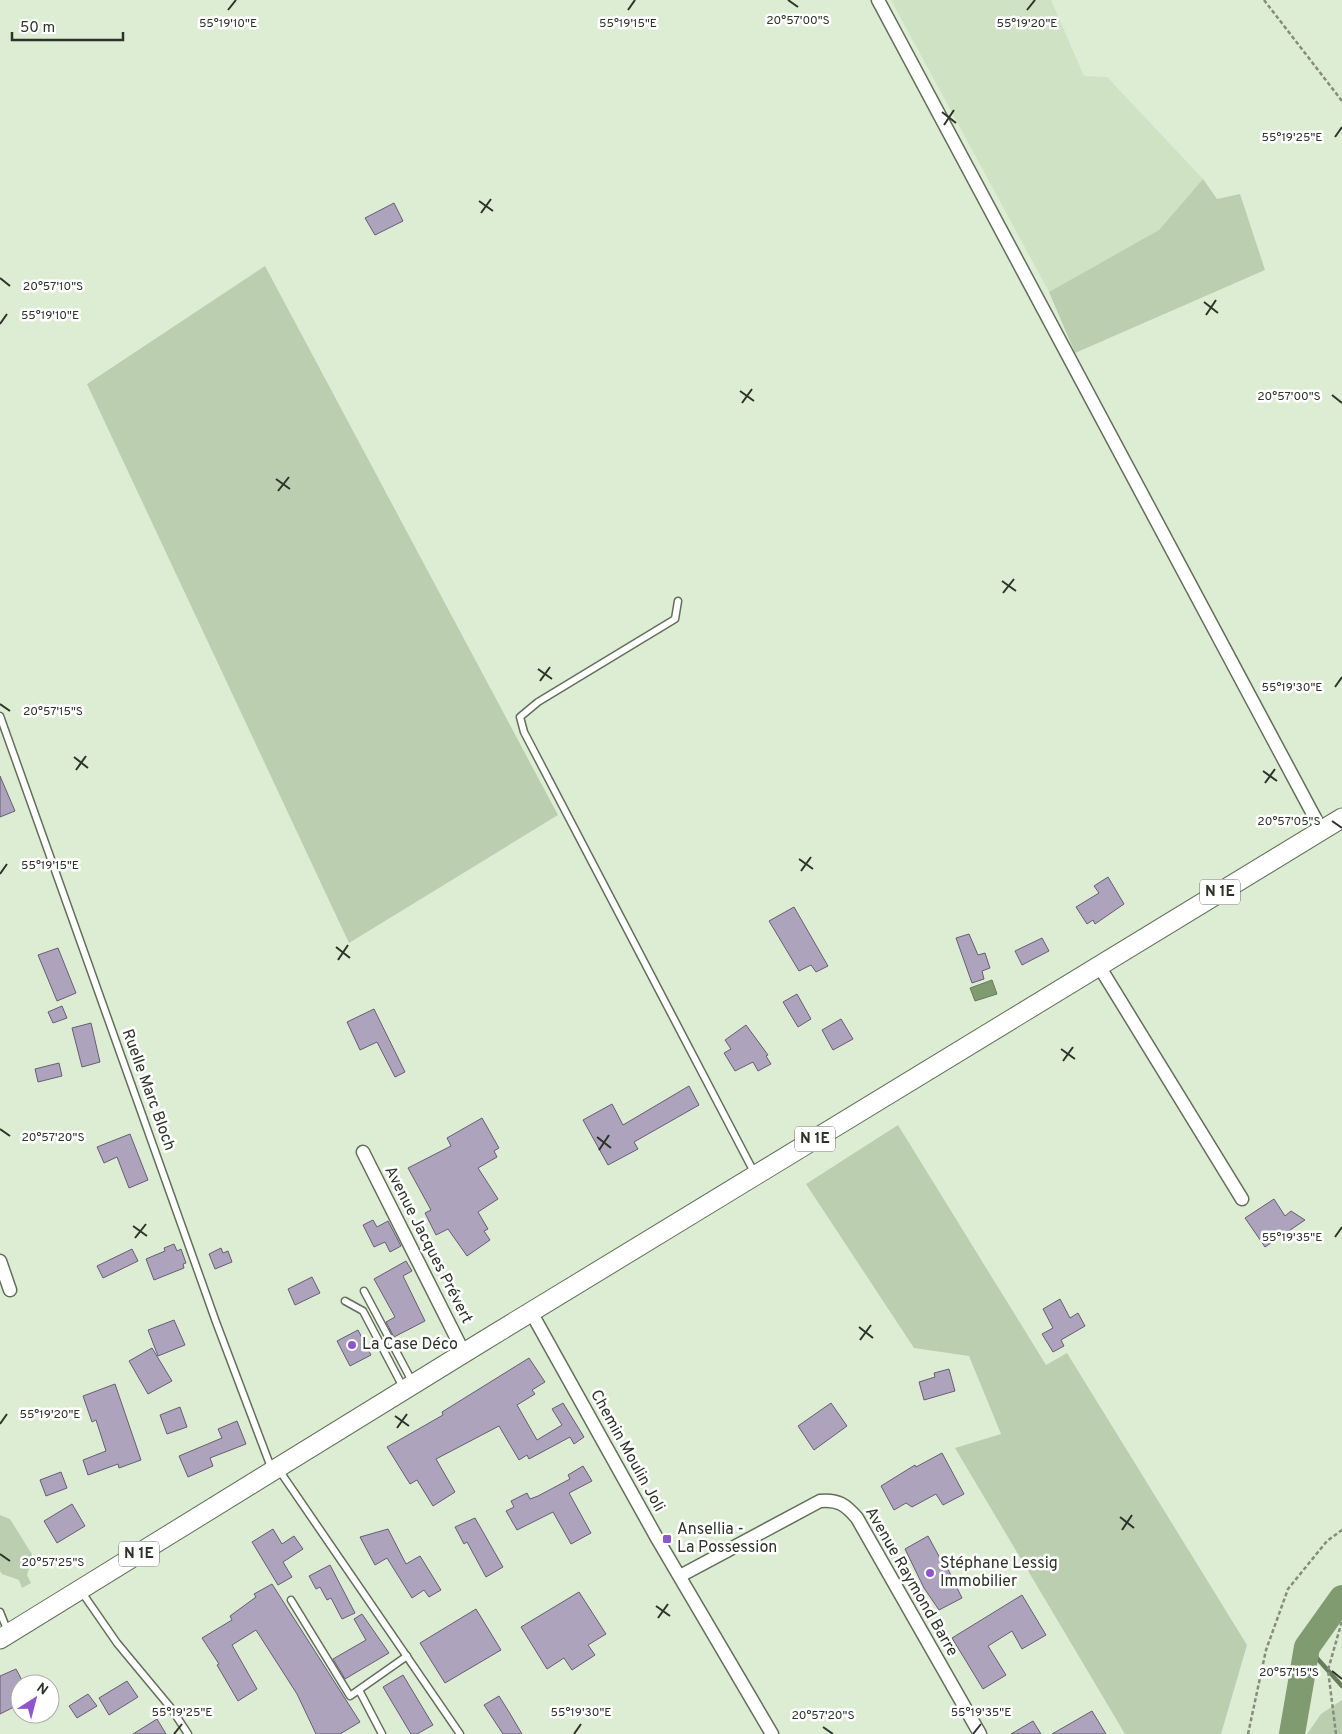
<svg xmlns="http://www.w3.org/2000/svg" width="1342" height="1734" viewBox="0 0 1342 1734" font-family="Overpass,sans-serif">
<rect width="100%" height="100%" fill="#ddedd4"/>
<polygon fill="#cfe2c3" points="891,0 1051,0 1084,76 1107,77 1203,179 1159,230 1049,292"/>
<g fill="#bbceb0">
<polygon points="1203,179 1217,199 1240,194 1265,270 1075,353 1049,292 1159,230"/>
<polygon points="265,266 558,815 349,943 87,384"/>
<polygon points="898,1125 1046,1365 1067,1353 1247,1645 1221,1734 1125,1734 955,1448 1001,1434 969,1356 914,1348 806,1184"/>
<polygon points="0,1515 10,1519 33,1556 27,1575 31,1583 22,1588 19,1580 2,1574 0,1571"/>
<polygon points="1342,1700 1342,1734 1307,1734 1321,1714"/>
</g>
<polygon fill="#819b71" stroke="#687c5b" points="992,980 997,994 975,1001 970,988"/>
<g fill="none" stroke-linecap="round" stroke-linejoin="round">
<polyline stroke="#687c5b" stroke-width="4.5" points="1307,1647 1342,1686"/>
<polyline stroke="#819b71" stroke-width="26" points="1292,1734 1307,1647 1342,1598"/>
</g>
<g fill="#ada3bc" stroke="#665e74">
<polygon points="394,203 403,221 375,235 365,218"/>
<polygon points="0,776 15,811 0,817"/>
<polygon points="1108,877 1124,904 1095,924 1093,920 1087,924 1076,907 1099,893 1094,886"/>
<polygon points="794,907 828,966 816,972 811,965 799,971 769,921"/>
<polygon points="969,934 978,955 985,953 990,968 982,971 984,979 972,983 956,938"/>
<polygon points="1042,938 1049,951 1022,965 1015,951"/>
<polygon points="58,948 76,993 57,1001 38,955"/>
<polygon points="797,994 811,1019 798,1027 783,1002"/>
<polygon points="62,1006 67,1018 53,1023 48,1012"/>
<polygon points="374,1009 405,1072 395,1077 377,1042 360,1050 347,1022"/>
<polygon points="841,1019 853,1039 833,1050 822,1030"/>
<polygon points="91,1023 100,1062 82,1067 72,1028"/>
<polygon points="746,1025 768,1055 766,1056 771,1064 758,1071 753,1062 735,1071 724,1053 731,1049 725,1040"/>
<polygon points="59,1063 62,1076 38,1082 35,1069"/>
<polygon points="689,1086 699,1105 634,1142 638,1149 608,1165 583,1120 612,1104 623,1125"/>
<polygon points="482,1118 499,1148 494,1151 497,1157 478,1168 498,1199 478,1212 488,1229 484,1231 490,1240 467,1256 448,1229 436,1235 425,1213 431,1210 408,1168 451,1146 447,1138"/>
<polygon points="130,1134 148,1180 129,1188 117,1157 104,1163 97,1147"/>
<polygon points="1274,1199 1285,1216 1291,1211 1305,1220 1265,1247 1245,1218"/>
<polygon points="373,1220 377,1227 388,1221 401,1246 390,1252 385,1242 374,1247 363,1225"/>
<polygon points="174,1244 177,1251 181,1249 186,1263 183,1264 184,1268 154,1280 146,1259 165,1251 164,1248"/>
<polygon points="221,1248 223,1253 228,1251 232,1262 215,1269 209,1254"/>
<polygon points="132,1249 138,1261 103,1278 97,1266"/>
<polygon points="406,1261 412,1271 403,1276 425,1321 394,1337 386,1322 395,1317 374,1279"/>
<polygon points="312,1277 320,1293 295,1305 288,1289"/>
<polygon points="1060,1299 1070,1318 1078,1313 1085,1326 1061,1340 1064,1346 1053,1352 1042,1334 1053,1328 1043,1309"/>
<polygon points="174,1320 185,1345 158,1356 148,1330"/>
<polygon points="358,1330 371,1355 350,1366 337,1341"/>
<polygon points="152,1348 172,1381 148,1394 129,1361"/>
<polygon points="529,1358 545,1382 532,1390 535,1394 517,1405 537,1440 562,1425 552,1409 563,1403 584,1437 574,1444 570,1437 529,1459 527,1455 519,1460 499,1426 436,1459 455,1492 433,1506 417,1480 410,1484 387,1447 443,1415 442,1412"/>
<polygon points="949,1369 955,1391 924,1400 919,1382 935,1377 934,1373"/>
<polygon points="115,1384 141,1460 119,1468 118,1464 88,1475 83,1460 106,1451 96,1420 92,1422 83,1396"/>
<polygon points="831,1403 847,1426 814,1450 798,1426"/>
<polygon points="180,1407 187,1427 167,1434 160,1415"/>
<polygon points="237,1421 246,1444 210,1458 213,1466 188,1477 179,1456 222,1438 218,1429"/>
<polygon points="942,1453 964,1494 943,1505 936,1494 912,1507 906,1503 894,1510 881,1486 915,1465 916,1467"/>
<polygon points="583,1466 592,1481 569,1493 591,1533 571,1544 553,1512 517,1530 506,1511 514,1507 511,1501 527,1493 530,1499 538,1496 570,1479 568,1475"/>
<polygon points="61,1472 67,1488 46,1496 40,1480"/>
<polygon points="72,1504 85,1526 57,1543 44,1521"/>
<polygon points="475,1518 503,1567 486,1577 467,1542 464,1544 455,1527"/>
<polygon points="273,1529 282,1544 294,1536 303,1549 283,1562 292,1577 278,1585 252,1542"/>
<polygon points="388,1529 406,1564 420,1556 441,1590 429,1597 424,1590 412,1598 387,1558 375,1565 360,1537"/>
<polygon points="928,1536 941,1560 943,1559 962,1598 939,1610 924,1588 905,1549"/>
<polygon points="330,1565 355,1613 342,1619 331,1598 327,1600 320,1587 316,1589 309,1576"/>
<polygon points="272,1584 360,1722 340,1734 316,1734 297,1694 256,1630 232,1645 257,1689 238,1701 217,1665 219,1664 202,1638 232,1620 230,1616 256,1597 254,1594"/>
<polygon points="579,1592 606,1634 588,1645 595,1655 572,1670 564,1658 547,1669 521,1627"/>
<polygon points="1022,1595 1046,1635 1022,1649 1012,1631 988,1646 1006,1675 983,1689 952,1638"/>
<polygon points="476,1609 501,1650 445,1683 420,1643"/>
<polygon points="362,1614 389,1653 345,1679 333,1659 366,1640 354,1619"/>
<polygon points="16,1669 24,1684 20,1684 20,1704 0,1714 0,1676"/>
<polygon points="403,1675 433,1725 417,1734 411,1734 383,1687"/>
<polygon points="127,1681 138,1697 109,1715 99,1698"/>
<polygon points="88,1694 97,1706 77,1718 69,1706"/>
<polygon points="499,1696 509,1712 522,1734 503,1734 484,1705"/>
<polygon points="1092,1711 1106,1734 1052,1734"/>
<polygon points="157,1719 166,1734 133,1734"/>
<polygon points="1033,1721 1041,1734 1011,1734"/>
</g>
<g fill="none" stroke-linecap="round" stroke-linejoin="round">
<defs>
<g id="lane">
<polyline points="678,601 675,619 538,702 520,717 524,732 755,1174"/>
<polyline points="0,716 216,1322 272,1470"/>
<polyline points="364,1291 413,1383"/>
<polyline points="345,1301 363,1311 404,1389"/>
<polyline points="279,1470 460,1734"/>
<polyline points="81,1591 117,1643 171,1708 188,1734"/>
<polyline points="291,1600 350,1696 407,1656"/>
<polyline points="0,1612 8,1632"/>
<polyline points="359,1690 382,1734"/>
</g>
<g id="street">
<polyline points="878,0 1322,831"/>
<polyline points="1099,966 1242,1199"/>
<polyline points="363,1152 464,1353"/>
<polyline points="0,1261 10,1290"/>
<polyline points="531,1312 658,1540 772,1734"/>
<path d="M680 1576 820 1501C838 1499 846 1505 857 1518L980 1734"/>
</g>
<polyline id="primary" points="0,1639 485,1340 1342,818"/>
</defs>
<use href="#lane" stroke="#626f59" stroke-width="9"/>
<use href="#street" stroke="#626f59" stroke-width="15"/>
<use href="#primary" stroke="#626f59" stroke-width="21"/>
<g stroke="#838d7c" stroke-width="2.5" stroke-dasharray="4 2.5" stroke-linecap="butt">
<polyline points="1264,0 1342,101"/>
<polyline points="1248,1734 1266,1650 1288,1589 1327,1541 1342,1530"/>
<polyline points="1336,1734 1328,1670 1342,1621"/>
</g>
<use href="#lane" stroke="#fff" stroke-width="6"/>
<use href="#street" stroke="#fff" stroke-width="12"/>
<use href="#primary" stroke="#fff" stroke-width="19"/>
</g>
<path fill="none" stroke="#2d3329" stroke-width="2" d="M788 0 798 7M228 10 236 0M628 10 635 0M1027 10 1035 0M942 112 956 123M944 125 954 110M1335 137 1342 127M479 201 493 211M481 213 491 199M0 278 10 286M1204 302 1218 313M1206 315 1216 300M0 324 7 314M740 391 754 401M1332 395 1342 403M742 403 752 389M276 479 290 489M278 491 289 477M1002 581 1016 591M1003 593 1014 579M538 669 552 679M540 681 550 667M1335 687 1342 677M0 704 10 711M74 757 88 768M76 770 86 756M1263 771 1277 781M1265 783 1275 769M1332 821 1342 828M799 859 813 869M801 871 811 857M0 874 7 864M336 947 350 958M338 960 348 945M1061 1049 1075 1059M1063 1061 1073 1047M0 1129 10 1136M597 1137 611 1148M599 1150 609 1135M133 1226 147 1236M1335 1237 1342 1227M135 1238 146 1224M859 1327 873 1338M860 1340 871 1325M395 1416 409 1426M0 1424 7 1414M397 1428 407 1414M1120 1517 1134 1528M1122 1530 1132 1515M0 1554 10 1561M656 1606 670 1616M658 1618 668 1604M1332 1671 1342 1679M823 1727 833 1734M174 1734 182 1724M574 1734 581 1724M973 1734 981 1724"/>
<g fill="#8e55cd" stroke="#fff" stroke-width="2">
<circle cx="352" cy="1345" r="5"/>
<rect x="662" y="1534" width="10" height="10" rx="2.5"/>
<circle cx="930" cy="1573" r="5"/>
</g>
<g text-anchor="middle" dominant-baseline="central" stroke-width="5" stroke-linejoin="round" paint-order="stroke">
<g fill="#fff" stroke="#6c7069" stroke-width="1">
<rect x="1200" y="879.5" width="40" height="25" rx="4"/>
<rect x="795" y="1126.5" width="40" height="25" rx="4"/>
<rect x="119" y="1541.5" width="40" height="25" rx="4"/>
</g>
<g font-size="15" font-weight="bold" fill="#2d3329">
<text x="1220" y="892">N 1E</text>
<text x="815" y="1139">N 1E</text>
<text x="139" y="1554">N 1E</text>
</g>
<g font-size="16" fill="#2d3329" stroke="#fff">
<text transform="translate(148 1090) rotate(70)">Ruelle Marc Bloch</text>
<text transform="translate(428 1245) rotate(63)">Avenue Jacques Prévert</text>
<text transform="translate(627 1451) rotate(61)">Chemin Moulin Joli</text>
<text transform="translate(911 1582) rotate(60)">Avenue Raymond Barre</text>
</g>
<g font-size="16" fill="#2d3329" stroke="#fff" text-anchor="start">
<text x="362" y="1345">La Case Déco</text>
<text x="677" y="1530">Ansellia -<tspan x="677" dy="18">La Possession</tspan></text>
<text x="940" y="1564">Stéphane Lessig<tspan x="940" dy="18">Immobilier</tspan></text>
</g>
</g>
<g font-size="12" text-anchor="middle" fill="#2d3329" stroke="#fff" stroke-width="5" stroke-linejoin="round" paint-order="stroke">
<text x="798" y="24">20°57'00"S</text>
<text x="228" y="27">55°19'10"E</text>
<text x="628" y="27">55°19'15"E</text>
<text x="1027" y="27">55°19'20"E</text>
<text x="1292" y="141">55°19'25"E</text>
<text x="53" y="290">20°57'10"S</text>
<text x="50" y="319">55°19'10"E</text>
<text x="1289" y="400">20°57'00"S</text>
<text x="1292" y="691">55°19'30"E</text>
<text x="53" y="715">20°57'15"S</text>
<text x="1289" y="825">20°57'05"S</text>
<text x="50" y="869">55°19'15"E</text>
<text x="53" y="1141">20°57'20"S</text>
<text x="1292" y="1241">55°19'35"E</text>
<text x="50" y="1418">55°19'20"E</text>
<text x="53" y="1566">20°57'25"S</text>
<text x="1289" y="1676">20°57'15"S</text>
<text x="182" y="1716">55°19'25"E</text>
<text x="581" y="1716">55°19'30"E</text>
<text x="981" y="1716">55°19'35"E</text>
<text x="823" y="1719">20°57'20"S</text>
</g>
<g transform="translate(35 1699) rotate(36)"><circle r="24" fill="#ffffff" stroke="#abada9"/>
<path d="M0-4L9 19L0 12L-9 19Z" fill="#8e55cd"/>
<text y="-8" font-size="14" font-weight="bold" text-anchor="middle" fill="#2d3329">N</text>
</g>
<path d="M12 32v8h111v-8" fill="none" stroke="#2d3329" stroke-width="2.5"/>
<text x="20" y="32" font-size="15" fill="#2d3329" stroke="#ffffff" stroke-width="4" paint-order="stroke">50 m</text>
</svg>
